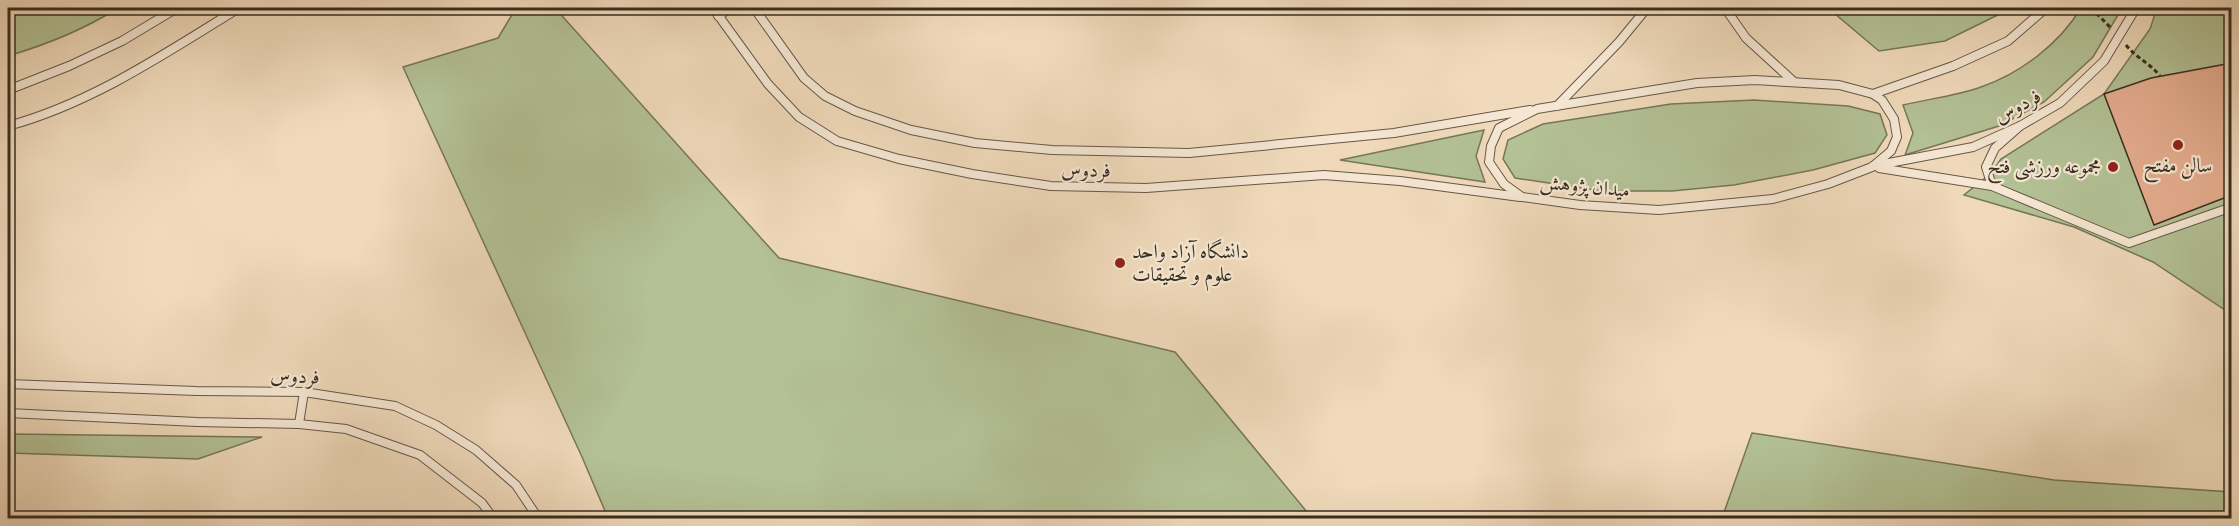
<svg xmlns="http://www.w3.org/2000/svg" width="2239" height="526" viewBox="0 0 2239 526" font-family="'Libre Bodoni',Amiri,serif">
<rect width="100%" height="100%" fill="#f0dabb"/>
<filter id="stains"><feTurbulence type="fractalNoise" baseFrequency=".00333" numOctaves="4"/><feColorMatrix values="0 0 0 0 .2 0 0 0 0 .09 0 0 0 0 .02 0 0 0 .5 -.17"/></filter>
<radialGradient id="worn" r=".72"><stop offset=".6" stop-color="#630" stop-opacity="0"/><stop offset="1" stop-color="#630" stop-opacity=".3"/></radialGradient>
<g fill="#b3c195" stroke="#76775a" stroke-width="1.5">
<path d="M8 8H118C85 29 45 45 8 56Z"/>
<polygon points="516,8 555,8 779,258 1175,352 1312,518 608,518 582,457 403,67 498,38"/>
<polygon points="1828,8 2012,8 1945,41 1879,51"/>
<path d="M2081 8H2120L2118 15 2093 57 2044 102 1999 126 1905 155 1913 133 1903 105C1928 99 1956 96 1981 87 2021 73 2059 44 2081 8Z"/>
<polygon points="2157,8 2231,8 2231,314 2153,262 2074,227 1964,195 1990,174 2001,159 2104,94 2150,29"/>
<polygon points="1754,100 1848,106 1880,114 1887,135 1875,153 1813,170 1734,185 1672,191 1601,191 1515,178 1503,159 1508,140 1543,124 1671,104"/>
<polygon points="1484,130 1476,156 1485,182 1340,160"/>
<polygon points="1752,433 2054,480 2231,492 2231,518 1722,518"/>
<polygon points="8,434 262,437 198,459 8,453"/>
</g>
<polygon fill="#e5ad8f" stroke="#382d20" stroke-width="1.5" points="2232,63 2232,195 2154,225 2104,94 2151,78"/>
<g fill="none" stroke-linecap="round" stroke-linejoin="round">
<defs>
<g id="lane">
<polyline points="713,8 768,84 799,117 837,141 899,159 972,174 1051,186 1146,188 1324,175 1400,181 1520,197"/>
<polyline points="754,8 804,78 825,96 855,111 911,130 975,143 1052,150 1189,153 1394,133 1530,110"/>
<polyline points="1725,8 1746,38 1793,81"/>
<polyline points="718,16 731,8"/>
<polygon points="1755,80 1839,85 1873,94 1882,100 1894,119 1897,137 1891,151 1872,167 1828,184 1773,199 1659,210 1580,205 1522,197 1504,184 1489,162 1491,146 1499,128 1537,109 1697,83"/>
<polyline points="8,90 69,66 122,41 177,8"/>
<polyline points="1873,94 1953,66 2008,41 2046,8"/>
<polyline points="1557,106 1619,42 1647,8"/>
<path d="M8 126C92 103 166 53 239 8"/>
<polyline points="2020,126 1995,148 1986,167 1992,186 2129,243 2232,207"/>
<polyline points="1873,166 1973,147 2020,126 2060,103 2104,61 2136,8"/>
<polyline points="1879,168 1992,186"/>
<polyline points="8,384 196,391 304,392 395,406 436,425 476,450 516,485 538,518"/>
<polyline points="8,413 197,422 299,424 346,429 420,455 482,503 493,518"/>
<polyline points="299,424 304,392"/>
</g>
</defs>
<use href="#lane" stroke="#665847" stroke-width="10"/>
<g stroke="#382d20" stroke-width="3" stroke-dasharray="4.5 3" stroke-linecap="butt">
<polyline points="2091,8 2112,29"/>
<path d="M2126 45C2136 58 2150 63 2160 76"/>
</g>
<use href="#lane" stroke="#f5e7d3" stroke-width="8"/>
</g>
<g fill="#8f2418" stroke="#f5e7d3" stroke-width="2">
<circle cx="2178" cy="145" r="6"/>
<circle cx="2113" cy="167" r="6"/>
<circle cx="1120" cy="263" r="6"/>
</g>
<g text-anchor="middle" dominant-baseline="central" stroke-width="4.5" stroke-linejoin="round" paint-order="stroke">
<g font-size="20" fill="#382d20" stroke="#f5e7d3">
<text transform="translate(2018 107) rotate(-28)">فردوس</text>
<text transform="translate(1086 171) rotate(1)">فردوس</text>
<text transform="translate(1585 187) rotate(6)">میدان پژوهش</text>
<text transform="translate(295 377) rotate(3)">فردوس</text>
</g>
<g font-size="20" fill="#382d20" stroke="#f5e7d3">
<text x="2178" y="166">سالن مفتح</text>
<text x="2101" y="167" text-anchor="end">مجموعه ورزشی فتح</text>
<text x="1132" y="252" text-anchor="start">دانشگاه آزاد واحد<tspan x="1132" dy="23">علوم و تحقیقات</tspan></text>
</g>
</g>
<rect width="2239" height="526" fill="none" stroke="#f0dabb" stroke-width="30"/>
<rect x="9" y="9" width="2221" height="508" fill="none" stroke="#382d20" stroke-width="3"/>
<rect x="15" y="15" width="2209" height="496" fill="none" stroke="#382d20" stroke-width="1.5"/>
<rect width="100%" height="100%" filter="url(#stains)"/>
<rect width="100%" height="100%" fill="url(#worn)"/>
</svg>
